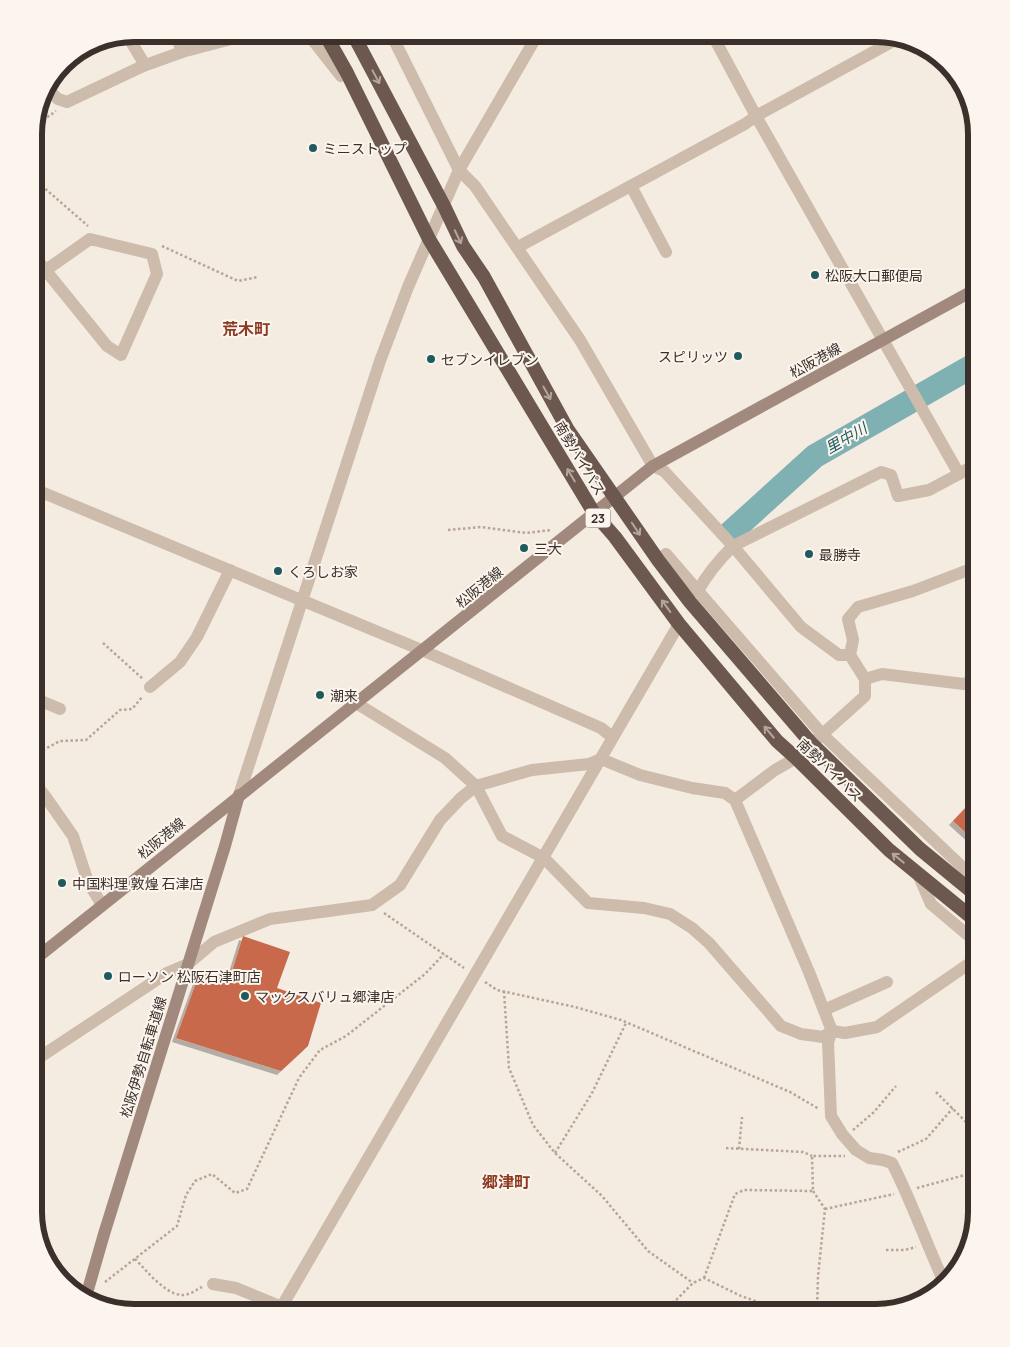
<svg xmlns="http://www.w3.org/2000/svg" width="1010" height="1347" viewBox="0 0 1010 1347" font-family="Manrope,'Noto Sans JP',sans-serif">
<defs>
<filter id="shadow"><feDropShadow dx="-4" dy="4" stdDeviation="0" flood-color="#0004"/></filter>
</defs>
<rect width="100%" height="100%" fill="#f4ebe1"/>
<g fill="none" stroke-linecap="round" stroke-linejoin="round">
<polyline stroke="#7fb0b2" stroke-width="24" points="730,533 815,456 976,364"/>
</g>
<g fill="#c8694b" filter="url(#shadow)">
<polygon points="969,804 976,811 976,842 953,821"/>
<polygon points="243,936 290,952 277,988 321,1003 308,1046 281,1071 176,1038 201,969 230,978"/>
</g>
<g fill="none" stroke-linecap="round" stroke-linejoin="round">
<g stroke="#b9a596" stroke-width="2.5" stroke-dasharray="2.5 2.5" stroke-linecap="butt">
<polyline points="35,126 56,111"/>
<polyline points="34,179 88,226"/>
<polyline points="162,246 238,281 258,277"/>
<polyline points="448,530 481,527 526,533 551,530"/>
<polyline points="103,643 143,679"/>
<polyline points="968,695 976,721"/>
<polyline points="34,755 60,741 86,740 120,710 132,709 143,696"/>
<polyline points="384,913 464,968"/>
<polyline points="485,982 497,990 575,1007 621,1020 790,1092 819,1109"/>
<polyline points="504,991 509,1068 533,1125 555,1153 602,1196 648,1251 693,1283"/>
<polyline points="936,1092 976,1132"/>
<polyline points="853,1130 874,1112 896,1086"/>
<polyline points="726,1148 803,1152 812,1156"/>
<polyline points="739,1149 742,1117"/>
<polyline points="898,1152 926,1139 953,1108"/>
<polyline points="555,1153 592,1093 626,1023"/>
<polyline points="917,1188 976,1172"/>
<polyline points="813,1191 825,1209 818,1276 817,1313"/>
<polyline points="825,1209 894,1194"/>
<polyline points="886,1250 905,1250 916,1247"/>
<path d="M135 1259C146 1270 170 1301 188 1294 193 1293 197 1289 202 1287"/>
<polyline points="704,1278 735,1194 744,1190 813,1191 812,1156 845,1156"/>
<polyline points="105,1282 177,1226 186,1195 195,1181 212,1174 235,1193 247,1189 299,1078 320,1050 346,1036 425,974 444,954"/>
<polyline points="675,1301 685,1313"/>
<polyline points="655,1313 675,1301 693,1283 704,1278 741,1296 786,1312 810,1313"/>
</g>
<g stroke="#cdbbac" stroke-width="12">
<polyline points="173,34 179,43 182,52"/>
<polyline points="308,34 341,76 347,73"/>
<polyline points="391,34 459,170 475,186 580,340 653,466 664,471 733,546 801,627 839,655 850,655"/>
<polyline points="712,34 756,116 959,474 976,464"/>
<polyline points="127,35 142,60 143,66"/>
<polyline points="46,88 58,99 67,102 143,66 182,52 250,34"/>
<polyline points="631,186 666,252"/>
<polyline points="518,247 745,124 756,116 897,39"/>
<polyline points="34,281 46,270 90,239 152,254 157,274 121,355 107,346 34,256"/>
<polyline points="34,489 424,651 601,728 612,737"/>
<path d="M658 560 666 554 698 591C707 574 719 560 733 546L881 472 891 475 898 496 929 490 959 474"/>
<polyline points="698,591 822,734 976,880"/>
<polyline points="865,679 882,674 964,684 976,678"/>
<polyline points="150,687 180,662 197,637 230,570"/>
<polyline points="34,698 60,709"/>
<polyline points="356,703 445,758 476,786 502,836 544,858 588,903 644,908 670,914 692,928 709,943 781,1026 801,1034 823,1037 832,1031 845,1033 877,1027 976,959"/>
<polyline points="34,783 45,796 73,836 88,882 102,905"/>
<polyline points="735,800 775,770 796,758 865,696 865,679 850,655 853,640 848,619 858,607 913,591 976,567"/>
<polyline points="918,874 931,904 976,942"/>
<polyline points="824,1010 887,982"/>
<path d="M34 1061 167 973 188 964 214 942 270 919 372 905 400 885 440 820 461 798 476 786 532 770 589 764 601 759 640 775 692 788 725 793 735 800 809 972 832 1031 828 1042 831 1116 842 1134 856 1150 869 1158 883 1160 892 1163C912 1202 926 1243 944 1282"/>
<polyline points="213,1284 236,1288 282,1307"/>
<polyline points="278,1313 679,624"/>
</g>
<polyline stroke="#cdbbac" stroke-width="12" points="239,795 380,361 408,287 459,170 538,34"/>
<g stroke="#a18a7d" stroke-width="12">
<polyline points="34,960 653,466 976,289"/>
<polyline points="85,1300 104,1234 225,846 239,795"/>
</g>
<g stroke="#6c584f" stroke-width="14">
<polyline points="325,34 347,73 429,239 594,513 615,537 679,624 777,741 796,758 889,850 976,921"/>
<polyline points="353,34 444,206 463,246 484,277 568,430 658,560 690,602 811,743 920,849 976,895"/>
</g>
</g>
<defs><path id="oneway-shaft" d="M-6 0H5M1.5-3L5.5 0L1.5 3" fill="none" stroke-width="1.6" stroke-linecap="round" stroke-linejoin="round" transform="scale(1.25)"/></defs>
<g stroke="#b4a69e">
<use href="#oneway-shaft" transform="translate(376 77) rotate(62)"/>
<use href="#oneway-shaft" transform="translate(458 237) rotate(65)"/>
<use href="#oneway-shaft" transform="translate(547 393) rotate(61)"/>
<use href="#oneway-shaft" transform="translate(571 475) rotate(-121)"/>
<use href="#oneway-shaft" transform="translate(636 529) rotate(56)"/>
<use href="#oneway-shaft" transform="translate(666 606) rotate(-126)"/>
<use href="#oneway-shaft" transform="translate(769 732) rotate(-130)"/>
<use href="#oneway-shaft" transform="translate(898 858) rotate(-141)"/>
</g>
<g fill="#1f5a5e" stroke="#fbf5ee" stroke-width="2">
<circle cx="313" cy="148" r="5"/>
<circle cx="815" cy="275" r="5"/>
<circle cx="738" cy="356" r="5"/>
<circle cx="431" cy="359" r="5"/>
<circle cx="524" cy="548" r="5"/>
<circle cx="809" cy="554" r="5"/>
<circle cx="278" cy="571" r="5"/>
<circle cx="320" cy="695" r="5"/>
<circle cx="62" cy="883" r="5"/>
<circle cx="108" cy="976" r="5"/>
<circle cx="245" cy="996" r="5"/>
</g>
<g text-anchor="middle" dominant-baseline="central" stroke-width="4" stroke-linejoin="round" paint-order="stroke">
<rect fill="#fbf5ee" stroke="#756b66" stroke-width="1" x="585.5" y="508.5" width="25" height="19" rx="4"/>
<g font-size="12" font-weight="bold" fill="#3b302b">
<text x="598" y="518">23</text>
</g>
<g font-size="14" fill="#3b302b" stroke="#fbf5ee" text-anchor="start">
<text x="323" y="148">ミニストップ</text>
<text x="825" y="275">松阪大口郵便局</text>
<text x="728" y="356" text-anchor="end">スピリッツ</text>
<text x="441" y="359">セブンイレブン</text>
<text x="534" y="548">三大</text>
<text x="819" y="554">最勝寺</text>
<text x="288" y="571">くろしお家</text>
<text x="330" y="695">潮来</text>
<text x="72" y="883">中国料理 敦煌 石津店</text>
<text x="118" y="976">ローソン 松阪石津町店</text>
<text x="255" y="996">マックスバリュ郷津店</text>
</g>
<g font-size="14" fill="#3b302b" stroke="#fbf5ee">
<text transform="translate(815 360) rotate(-29)">松阪港線</text>
<text transform="translate(580 458) rotate(59)">南勢バイパス</text>
<text transform="translate(479 587) rotate(-39)">松阪港線</text>
<text transform="translate(830 770) rotate(44)">南勢バイパス</text>
<text transform="translate(161 838) rotate(-39)">松阪港線</text>
<text transform="translate(143 1057) rotate(-73)">松阪伊勢自転車道線</text>
</g>
<g font-size="15" font-style="italic" fill="#1f5a5e" stroke="#fbf5ee">
<text transform="translate(846 438) rotate(-30)">里中川</text>
</g>
<g font-size="16" font-weight="bold" fill="#8c3b22" stroke="#fbf5ee">
<text x="246" y="329">荒木町</text>
<text x="506" y="1182">郷津町</text>
</g>
</g>
<path d="M0 0H1010V1347H0ZM134 42H876A92 92 0 0 1 968 134V1212A92 92 0 0 1 876 1304H134A92 92 0 0 1 42 1212V134A92 92 0 0 1 134 42Z" fill="#fbf5ee" fill-rule="evenodd"/>
<path fill="none" stroke="#3b302b" stroke-width="6" d="M134 42H876A92 92 0 0 1 968 134V1212A92 92 0 0 1 876 1304H134A92 92 0 0 1 42 1212V134A92 92 0 0 1 134 42Z"/>
</svg>
